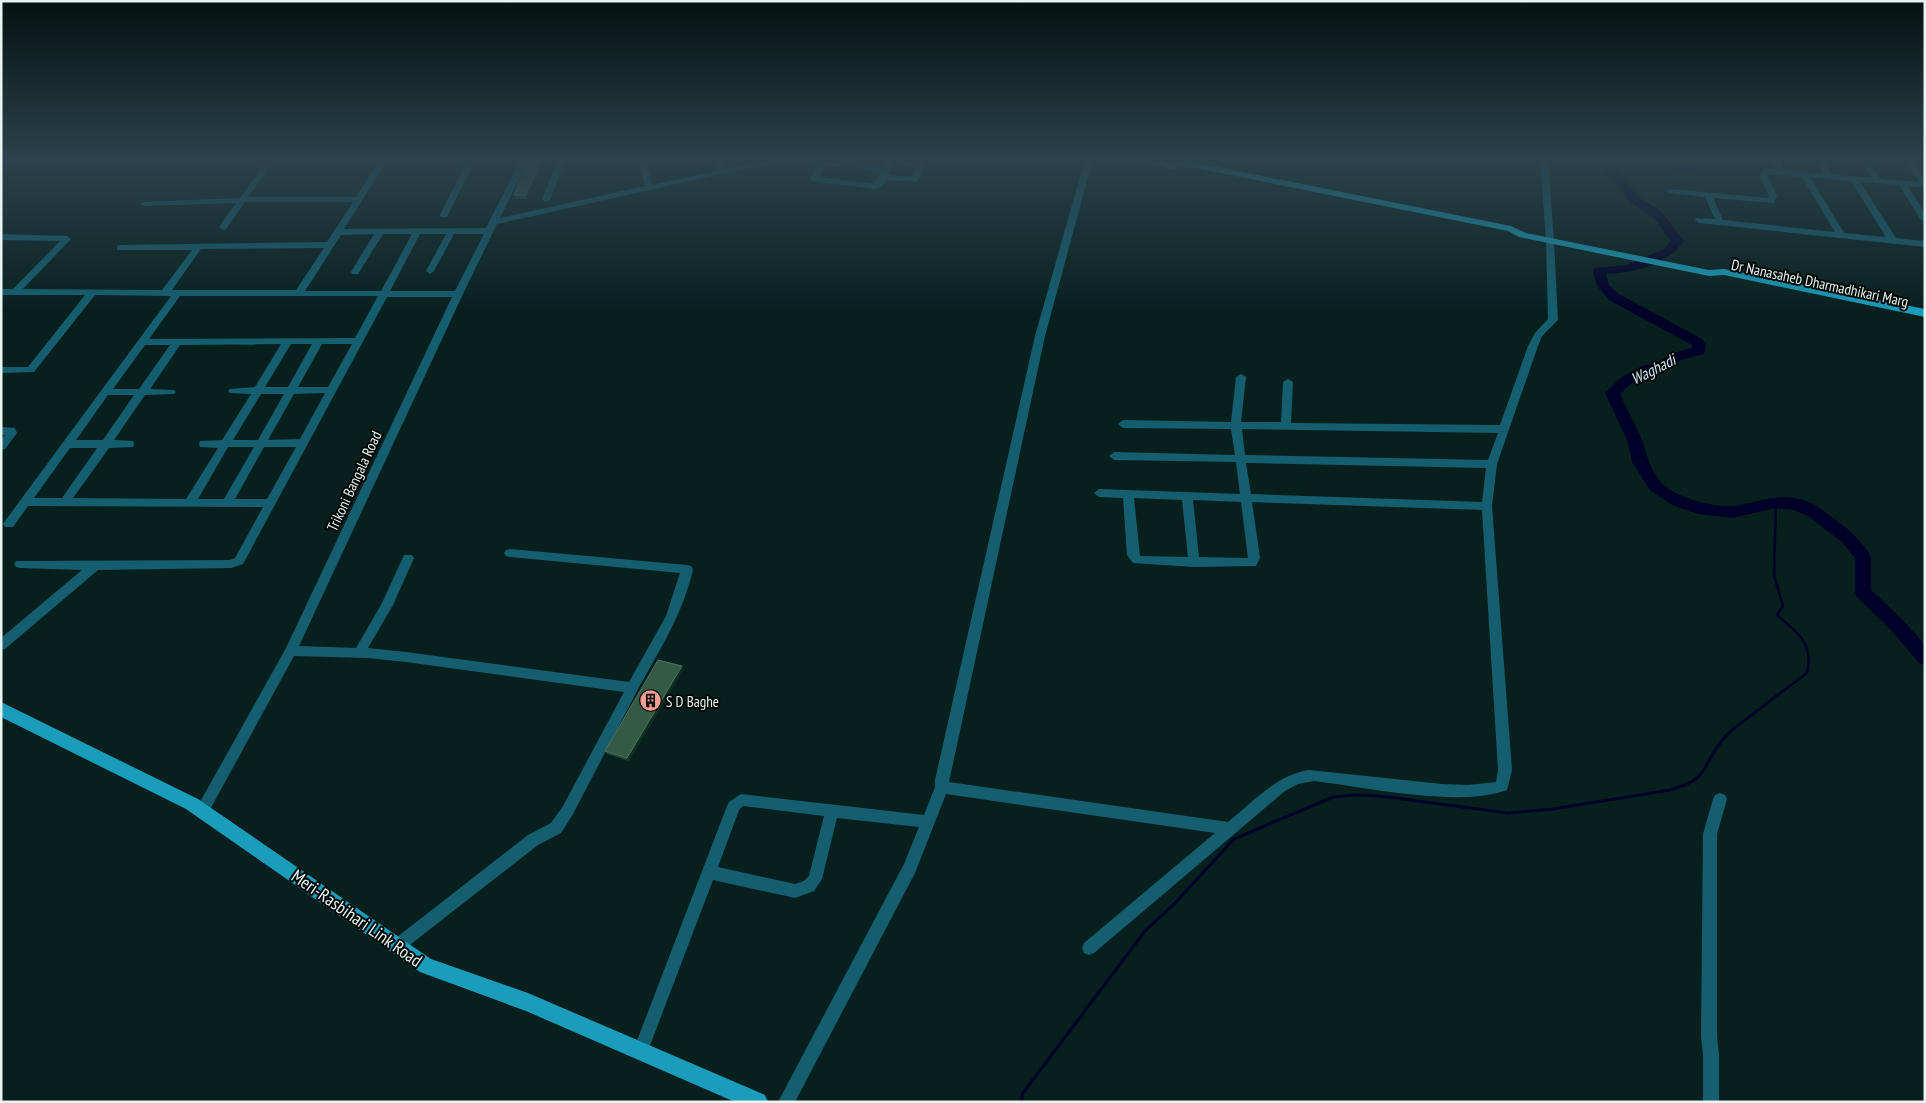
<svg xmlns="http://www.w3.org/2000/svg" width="1926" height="1103" viewBox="0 0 1926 1103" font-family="'PT Sans Narrow',sans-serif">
<rect width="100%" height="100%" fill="#07201e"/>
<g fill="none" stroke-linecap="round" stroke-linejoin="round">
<path stroke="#000028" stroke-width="2.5" d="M1754 713 1807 673C1814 643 1798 633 1777 615L1783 606 1774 575 1776 502"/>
<path stroke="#000028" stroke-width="3" d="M1021 1102 1023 1093 1145 931 1176 902 1234 839 1333 797 1355 795 1380 796 1508 813 1553 809 1670 790C1709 779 1700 770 1720 743 1728 731 1744 721 1756 712"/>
<path fill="#000028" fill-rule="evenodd" d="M1704 159H1720L1718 161 1691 171 1657 168 1615 169 1639 197 1662 212 1684 241C1667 265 1634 273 1606 274L1609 285 1619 294 1702 339 1706 345 1704 354 1681 360 1668 369 1651 373 1632 383 1620 394C1627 410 1637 426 1643 443 1647 456 1650 469 1660 481 1673 497 1713 508 1734 506 1755 503 1772 495 1794 498 1811 500 1824 511 1837 521 1851 531 1863 542 1871 557V590L1903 620 1925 645V665L1919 663 1891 630 1857 597 1855 592V558L1842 542 1808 516 1794 510 1776 508 1732 518 1698 514 1672 505 1650 490 1632 462 1628 442 1605 393 1622 377 1642 366 1659 362 1671 354 1692 348V345L1609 300 1597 286 1593 271 1594 268 1627 265 1664 249 1671 241 1654 218 1631 203 1602 169C1615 153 1670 167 1690 164 1694 164 1700 161 1704 159Z"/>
<g fill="#145e70" fill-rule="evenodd">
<path d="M268 159H276L248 197H356L380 159H388L344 229 486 228 521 159H583L579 161 564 163 550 200 546 202 542 200 556 163H527L500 218 645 186 638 159H646L652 185 717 171 714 159H722L724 169 770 159H784L780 161 497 224 463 294 299 646 356 648 382 603 404 555H412L414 558 393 605 368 648 406 652 629 682 666 616 680 573 510 557 506 556 504 553 506 550 510 549 687 565 691 566 693 569C683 615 658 652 636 693 615 733 594 774 573 814L561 833 538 845 402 951 397 953 392 951 390 946 392 941 528 835 551 823 563 806 624 692 406 662 368 658 294 656 207 815 202 817 197 815 195 811 286 648 452 297H387L243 564 231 568 98 570 5 649 1 650V638L82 570 20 568 16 567 14 564 16 561 230 560 235 558 263 507 28 506 13 527H5L3 524 5 521 171 296 95 295 34 372 1 373V367H28L85 295H1V289H13L60 241 1 240V234L67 236 71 239 23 289 162 290 192 250H117V246L120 245 327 242 353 202H245L226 229 223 230 219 227 236 203 144 206 140 204 144 202 240 198ZM374 234 351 272 352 274H358L383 234H412L381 291H305L341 235ZM420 234H446L426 271 430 274 434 271 454 234H484L455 291H390ZM324 248 296 290H172L201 249ZM180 296H378L355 338 149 339ZM281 344 255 387 230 389 228 391 230 393 251 394 222 440 200 441 199 444 200 447 218 448 186 499 73 498 109 448 133 447 134 444 133 441 114 440 145 395 174 394 176 392 174 390 150 389 180 345ZM291 344H312L288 387H265ZM322 344H352L328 387H298ZM145 345H170L139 389H113ZM325 393 300 439 268 440 294 394ZM261 394H284L258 440H233ZM108 395H134L103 440H76ZM228 447H254L224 499H198ZM264 447H296L267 499H235ZM70 448H97L62 498H34Z"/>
<polygon points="468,159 476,159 447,217 441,217 440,215"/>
<polygon points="820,159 828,159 827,161 839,163 843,165 839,167 825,166 819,177 874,184 881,172 862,170 862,166 883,167 887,159 895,159 888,175 911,177 916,167 905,165 905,161 921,164 925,166 917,182 886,180 882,187 875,189 811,181 810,179"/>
<path d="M1085 159H1093L1045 336 949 782 1228 822C1253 802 1276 775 1309 770L1442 784 1468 785 1496 782 1498 770 1482 510 1252 502 1260 558 1256 566 1194 567 1133 563 1127 555 1123 498 1099 497 1094 493 1099 489 1240 494 1236 462 1114 460 1109 456 1114 452 1235 455 1231 429 1123 428 1118 424 1123 420 1231 422 1236 377 1241 374 1246 377 1241 422H1281L1283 382 1288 379 1293 382 1291 423 1500 425 1528 346 1535 333 1548 319 1546 241 1540 159H1548L1554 241 1558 320 1542 336 1538 346 1497 464 1492 506 1512 770 1507 790C1460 808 1365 787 1314 781L1298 784 1285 791 1094 953 1089 955 1084 953 1082 948 1084 943 1215 833 946 794 915 873 795 1102H778L904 864 919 827 837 818 822 879 814 891 795 898 713 880 646 1056 641 1059 636 1056 633 1051 727 806 729 802 741 794 924 815 935 787V780L1035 336ZM1242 429 1498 433 1488 460 1245 455ZM1246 463 1486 468 1482 502 1251 494ZM1134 498 1182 500 1188 557 1140 556ZM1193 500 1241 502 1248 558 1199 557ZM743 806 824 816 809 876 804 881 795 884 718 867 739 810Z"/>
<path d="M1771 159H1779L1785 170 1823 174 1814 159H1822L1831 174 1872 178 1859 159H1867L1880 179 1919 182 1903 159H1911L1925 179V187L1908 186 1925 213V222L1921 220 1899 185 1860 182 1896 238 1925 241V247L1699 223 1695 220 1696 218 1715 219 1705 197 1670 193 1666 191 1670 189 1768 198 1769 196 1759 174 1764 169H1777ZM1767 174 1802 177 1835 232 1723 220 1713 198 1774 203 1777 196ZM1810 177 1851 181 1886 237 1844 233Z"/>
<polygon points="1,427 15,428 17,433 5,449 1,450 1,439 5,435 1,435"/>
<polygon points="1720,793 1725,795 1727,799 1717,834 1717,1036 1719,1055 1719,1102 1703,1102 1703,1055 1701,1036 1703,834 1713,799 1715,795"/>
</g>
<g fill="#199dbb" fill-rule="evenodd">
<polygon points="1132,159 1160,161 1159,159 1178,159 1511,226 1526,233 1709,270 1724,269 1925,309 1925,317 1724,275 1709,276 1519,237 1508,231 1176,164 1175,168 1172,169 1134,161"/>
<polygon points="1,702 198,799 431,959 528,993 765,1095 768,1102 735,1102 526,1011 420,972 186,809 1,717"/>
</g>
</g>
<g fill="#1f4631">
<polygon points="540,166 527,199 516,199 514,195"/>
<polygon points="683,669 629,761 607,754 605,751"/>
</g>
<g fill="#0c2f20">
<polygon points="539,163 540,166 527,199 526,195"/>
<polygon points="682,666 683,669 629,761 627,758"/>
</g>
<g fill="#345945" stroke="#507160">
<polygon points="528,163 539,163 526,195 514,195"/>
<polygon points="658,660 682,666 627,758 605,751"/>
</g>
<linearGradient id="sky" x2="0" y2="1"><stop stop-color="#041210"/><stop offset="0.51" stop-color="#2b424c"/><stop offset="1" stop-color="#2b424c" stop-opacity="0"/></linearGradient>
<rect width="1926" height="313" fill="url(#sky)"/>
<defs>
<symbol id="building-disc" viewBox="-11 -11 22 22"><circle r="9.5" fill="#f59d8f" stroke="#020807"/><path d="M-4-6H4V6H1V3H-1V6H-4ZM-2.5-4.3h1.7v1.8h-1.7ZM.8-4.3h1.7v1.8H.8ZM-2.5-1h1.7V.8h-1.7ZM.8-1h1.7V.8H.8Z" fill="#111"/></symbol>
</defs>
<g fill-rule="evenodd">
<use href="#building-disc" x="638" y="688" width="25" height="25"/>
</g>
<g text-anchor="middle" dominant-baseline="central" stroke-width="4" stroke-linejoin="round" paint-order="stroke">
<g font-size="15" fill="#e6f4f2" stroke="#020807">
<text transform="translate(1820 283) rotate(12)">Dr Nanasaheb Dharmadhikari Marg</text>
<text transform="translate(354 481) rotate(-65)">Trikoni Bangala Road</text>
</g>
<g font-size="15" fill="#e6f4f2" stroke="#020807" text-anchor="start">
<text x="666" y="701">S D Baghe</text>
</g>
<g font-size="16" font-style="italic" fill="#d4e3f3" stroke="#020807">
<text transform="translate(1653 369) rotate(-27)">Waghadi</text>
</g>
<g font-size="18" fill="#e6f4f2" stroke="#020807">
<text transform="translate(357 918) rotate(35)">Meri-Rasbihari Link Road</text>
</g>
</g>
<rect width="1926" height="1103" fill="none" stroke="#e6f4f2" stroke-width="5"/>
</svg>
